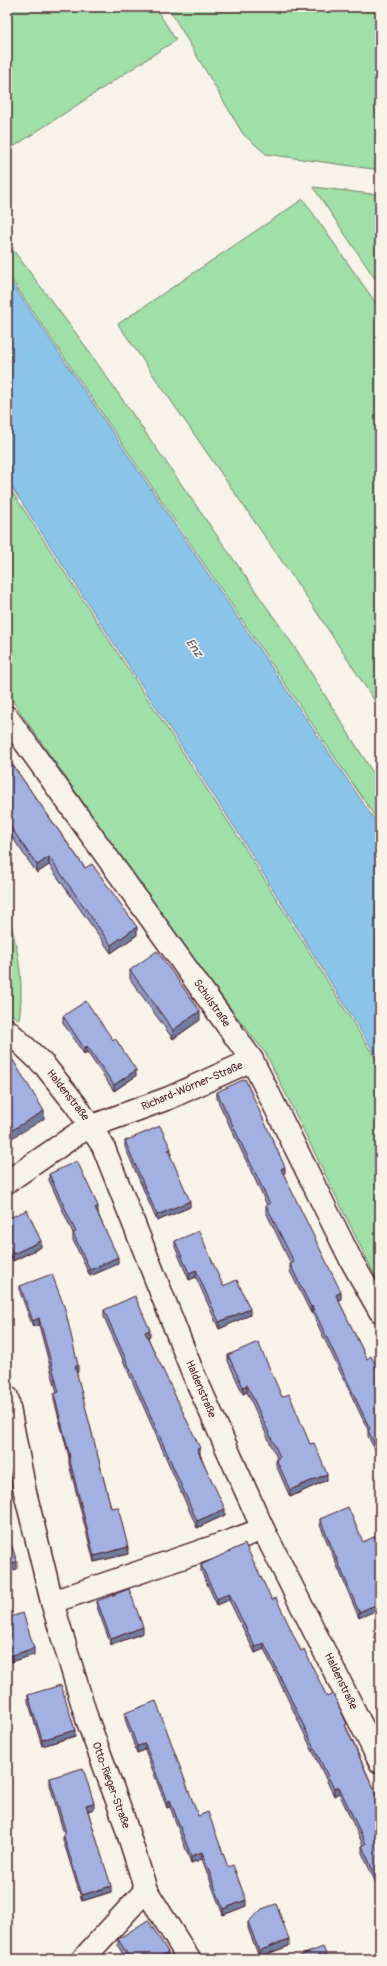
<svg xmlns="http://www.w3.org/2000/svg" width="387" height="1966" viewBox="0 0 387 1966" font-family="Pangolin,sans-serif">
<rect width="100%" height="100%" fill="#f7f3e8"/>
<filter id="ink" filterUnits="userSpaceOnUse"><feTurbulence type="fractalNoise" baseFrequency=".025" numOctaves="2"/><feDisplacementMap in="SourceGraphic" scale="8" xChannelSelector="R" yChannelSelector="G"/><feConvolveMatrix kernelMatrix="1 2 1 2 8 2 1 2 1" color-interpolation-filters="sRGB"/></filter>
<g filter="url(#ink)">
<g fill="#9fdfa8" stroke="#747f6a">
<polygon points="7,7 155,7 176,40 7,151"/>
<polygon points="168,7 380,7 380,170 266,154 243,134"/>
<polygon points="313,187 380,195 380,286"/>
<polygon points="303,199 380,309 380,709 310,602 118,324"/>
<polygon points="7,242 81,340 298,652 380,784 380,824 7,273"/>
<polygon points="7,484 235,832 380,1066 380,1286 266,1054 186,951 7,693"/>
<path d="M7 908C17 947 25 979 19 1020L7 1011Z"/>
</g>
<polygon fill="#8ac4e9" stroke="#70829d" points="7,276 380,828 380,1062 237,831 7,480"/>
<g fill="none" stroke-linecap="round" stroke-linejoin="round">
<defs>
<g id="minor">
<polyline points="7,717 252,1060 351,1260 380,1311"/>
<polyline points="7,1030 45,1066 76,1105 103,1146 193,1373 263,1529 380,1762"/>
<polyline points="7,1182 77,1134 92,1126 169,1098 252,1060"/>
<polyline points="7,1397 25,1492 52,1602 87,1719 122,1814 146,1890 189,1959"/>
<polyline points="52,1602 228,1542 263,1529"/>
<polyline points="83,1959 146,1890"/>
</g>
</defs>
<use href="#minor" stroke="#4a1f2b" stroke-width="25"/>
<use href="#minor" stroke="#f7f3e8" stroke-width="22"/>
</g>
<g fill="#8b98c2" stroke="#4a1f2b">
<polygon points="7,757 85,868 137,935 111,953 49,865 37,873 7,830"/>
<polygon points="130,970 200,1020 173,1039 130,979"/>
<polygon points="63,1016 136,1076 114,1091 87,1052 84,1054 63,1023"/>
<polygon points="217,1092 285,1173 283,1174 341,1299 338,1300 367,1359 380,1374 380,1460 368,1436 368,1430 312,1313 311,1313 290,1271 290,1264 291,1264 266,1212 266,1205 267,1205 217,1099"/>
<polygon points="125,1141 171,1155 170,1156 190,1207 157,1221 125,1147"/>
<polygon points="49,1174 98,1213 118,1264 90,1276 73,1240 73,1233 49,1180"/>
<polygon points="7,1219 41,1247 13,1261 7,1247"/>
<polygon points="175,1241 223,1286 250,1315 219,1329 196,1277 189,1280 175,1247"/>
<polygon points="20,1286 78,1372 76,1372 111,1508 128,1554 94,1562 69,1464 69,1457 54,1400 54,1394 57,1393 39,1325 33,1327 20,1292"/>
<polygon points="104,1310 150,1336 148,1338 200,1454 225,1515 197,1528 104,1317"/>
<polygon points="228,1355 282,1397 310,1444 327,1480 290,1497 276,1465 276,1459 277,1458 247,1392 243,1394 228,1361"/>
<polygon points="320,1519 363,1542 379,1562 359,1618 320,1525"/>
<polygon points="201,1565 272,1600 327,1697 347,1729 380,1803 380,1892 362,1853 362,1846 363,1845 339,1793 334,1796 264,1649 255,1653 229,1600 217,1605 201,1571"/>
<polygon points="97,1601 143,1633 111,1645 97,1607"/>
<polygon points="380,1638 380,1651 378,1646 378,1639"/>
<polygon points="28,1695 75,1736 42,1746 28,1701"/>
<polygon points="125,1713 198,1816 228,1867 246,1906 223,1915 202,1859 191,1863 170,1807 167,1808 145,1750 137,1753 125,1719"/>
<polygon points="50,1778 94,1809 88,1811 111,1892 82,1901 63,1840 63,1834 64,1834 50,1785"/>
<polygon points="380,1903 380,1914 378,1910 378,1904"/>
<polygon points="248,1922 289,1946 259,1957 248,1928"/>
<polygon points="118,1939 168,1958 167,1959 126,1959 118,1946"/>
</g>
<g fill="#717c9e" stroke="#4a1f2b">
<polygon points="49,857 49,865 37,873 37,865"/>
<polygon points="137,927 137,935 111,953 111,945"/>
<polygon points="200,1011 200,1020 173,1039 173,1030"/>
<polygon points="87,1046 87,1052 84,1054 84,1048"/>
<polygon points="136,1070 136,1076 114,1091 114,1085"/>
<polygon points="44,1111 44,1119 7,1141 7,1133"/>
<polygon points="171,1149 171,1155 168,1157 168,1150"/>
<polygon points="285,1167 285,1173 281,1176 281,1169"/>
<polygon points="190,1201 190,1207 157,1221 157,1215"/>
<polygon points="98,1206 98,1213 95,1214 95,1208"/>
<polygon points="41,1241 41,1247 13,1261 13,1254"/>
<polygon points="118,1257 118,1264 90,1276 90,1270"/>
<polygon points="196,1270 196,1277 189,1280 189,1273"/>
<polygon points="341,1292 341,1299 336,1301 336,1295"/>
<polygon points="312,1306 312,1313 311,1313 311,1307"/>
<polygon points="250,1309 250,1315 219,1329 219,1322"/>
<polygon points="39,1318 39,1325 33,1327 33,1321"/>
<polygon points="150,1330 150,1336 145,1339 145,1332"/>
<polygon points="78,1365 78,1372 75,1373 75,1366"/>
<polygon points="247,1385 247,1392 243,1394 243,1387"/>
<polygon points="200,1448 200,1454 197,1455 197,1449"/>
<polygon points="327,1474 327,1480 290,1497 290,1490"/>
<polygon points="225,1509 225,1515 197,1528 197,1521"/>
<polygon points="128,1547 128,1554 94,1562 94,1556"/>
<polygon points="380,1555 380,1561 376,1563 376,1557"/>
<polygon points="17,1562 17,1569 7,1572 7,1565"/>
<polygon points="229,1593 229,1600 217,1605 217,1599"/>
<polygon points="380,1603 380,1609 359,1618 359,1612"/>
<polygon points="143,1627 143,1633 111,1645 111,1639"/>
<polygon points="264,1643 264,1649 255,1653 255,1647"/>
<polygon points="34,1648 34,1655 7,1663 7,1657"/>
<polygon points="75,1730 75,1736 42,1746 42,1740"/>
<polygon points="145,1744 145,1750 137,1753 137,1746"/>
<polygon points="339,1787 339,1793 334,1796 334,1789"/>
<polygon points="170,1800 170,1807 167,1808 167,1802"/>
<polygon points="94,1803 94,1809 86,1811 86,1805"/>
<polygon points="202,1852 202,1859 191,1863 191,1856"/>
<polygon points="111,1886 111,1892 82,1901 82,1895"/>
<polygon points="246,1900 246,1906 223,1915 223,1909"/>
<polygon points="289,1939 289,1946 259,1957 259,1951"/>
<polygon points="7,1950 9,1950 9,1958 7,1959"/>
<polygon points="168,1952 168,1958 167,1959 157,1959"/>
</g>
<g fill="#a2b1e1" stroke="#4a1f2b">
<polygon points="7,757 85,868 92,864 137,927 111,945 49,857 37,865 7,822"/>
<polygon points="157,951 200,1011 173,1030 130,970"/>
<polygon points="86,1001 113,1040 115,1038 136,1070 114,1085 87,1046 84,1048 63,1016"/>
<polygon points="11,1057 44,1111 7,1133 7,1060"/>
<polygon points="245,1079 285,1167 281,1169 341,1292 336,1295 367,1359 371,1356 380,1374 380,1454 368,1430 370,1429 312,1306 311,1307 290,1264 294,1262 266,1205 270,1204 217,1092"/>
<polygon points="160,1126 171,1149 168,1150 190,1201 157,1215 125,1141"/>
<polygon points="77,1161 98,1206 95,1208 118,1257 90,1270 73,1233 76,1232 49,1174"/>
<polygon points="27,1210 41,1241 13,1254 7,1241 7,1219"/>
<polygon points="199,1231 223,1286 237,1280 250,1309 219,1322 196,1270 189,1273 175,1241"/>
<polygon points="52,1274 65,1309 78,1365 75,1366 111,1508 118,1507 128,1547 94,1556 69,1457 70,1457 54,1394 59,1392 39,1318 33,1321 20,1286"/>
<polygon points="135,1296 150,1330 145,1332 200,1448 197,1449 225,1509 197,1521 104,1310"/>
<polygon points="258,1342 282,1397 289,1394 310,1444 314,1443 327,1474 290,1490 276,1459 280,1457 247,1385 243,1387 228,1355"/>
<polygon points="348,1507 363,1542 380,1534 380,1555 376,1557 380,1565 380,1603 359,1612 320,1519"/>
<polygon points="7,1530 17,1562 7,1565"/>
<polygon points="245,1544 272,1600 276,1598 301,1651 304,1649 327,1697 333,1694 347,1724 345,1725 380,1803 380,1885 362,1846 366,1844 339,1787 334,1789 264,1643 255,1647 229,1593 217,1599 201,1565"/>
<polygon points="129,1589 143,1627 111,1639 97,1601"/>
<polygon points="23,1613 34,1648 7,1657 7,1618"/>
<polygon points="380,1638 380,1645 378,1639"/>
<polygon points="61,1685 75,1730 42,1740 28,1695"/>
<polygon points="156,1701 198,1816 208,1812 228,1867 233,1865 246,1900 223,1909 202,1852 191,1856 170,1800 167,1802 145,1744 137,1746 125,1713"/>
<polygon points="83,1768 94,1803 86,1805 111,1886 82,1895 63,1834 66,1833 50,1778"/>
<polygon points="276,1904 289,1939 259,1951 248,1922 262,1909"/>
<polygon points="148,1920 168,1952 157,1959 130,1959 118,1939"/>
<polygon points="7,1944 9,1950 7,1950"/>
<polygon points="323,1947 328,1959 291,1959"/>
<rect x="372" y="1957" width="8" height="2"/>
</g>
</g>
<g text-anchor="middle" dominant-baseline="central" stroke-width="3.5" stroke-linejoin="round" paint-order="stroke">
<g font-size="11" fill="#4a1f2b" stroke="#f7f3e8">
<text transform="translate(212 1003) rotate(55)">Schulstraße</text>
<text transform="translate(192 1086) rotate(-23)">Richard-Wörner-Straße</text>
<text transform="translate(68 1095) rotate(52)">Haldenstraße</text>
<text transform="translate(201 1389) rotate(67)">Haldenstraße</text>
<text transform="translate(341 1681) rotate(64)">Haldenstraße</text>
<text transform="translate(111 1785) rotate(70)">Otto-Rieger-Straße</text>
</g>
<g font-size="12" font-style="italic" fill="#5d5164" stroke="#f7f3e8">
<text transform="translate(194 648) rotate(54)">Enz</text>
</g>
</g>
<rect width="387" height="1966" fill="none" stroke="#f7f3e8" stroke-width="24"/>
<rect x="12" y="12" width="363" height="1942" fill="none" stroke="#4a1f2b" stroke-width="1.5" filter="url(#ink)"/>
</svg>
